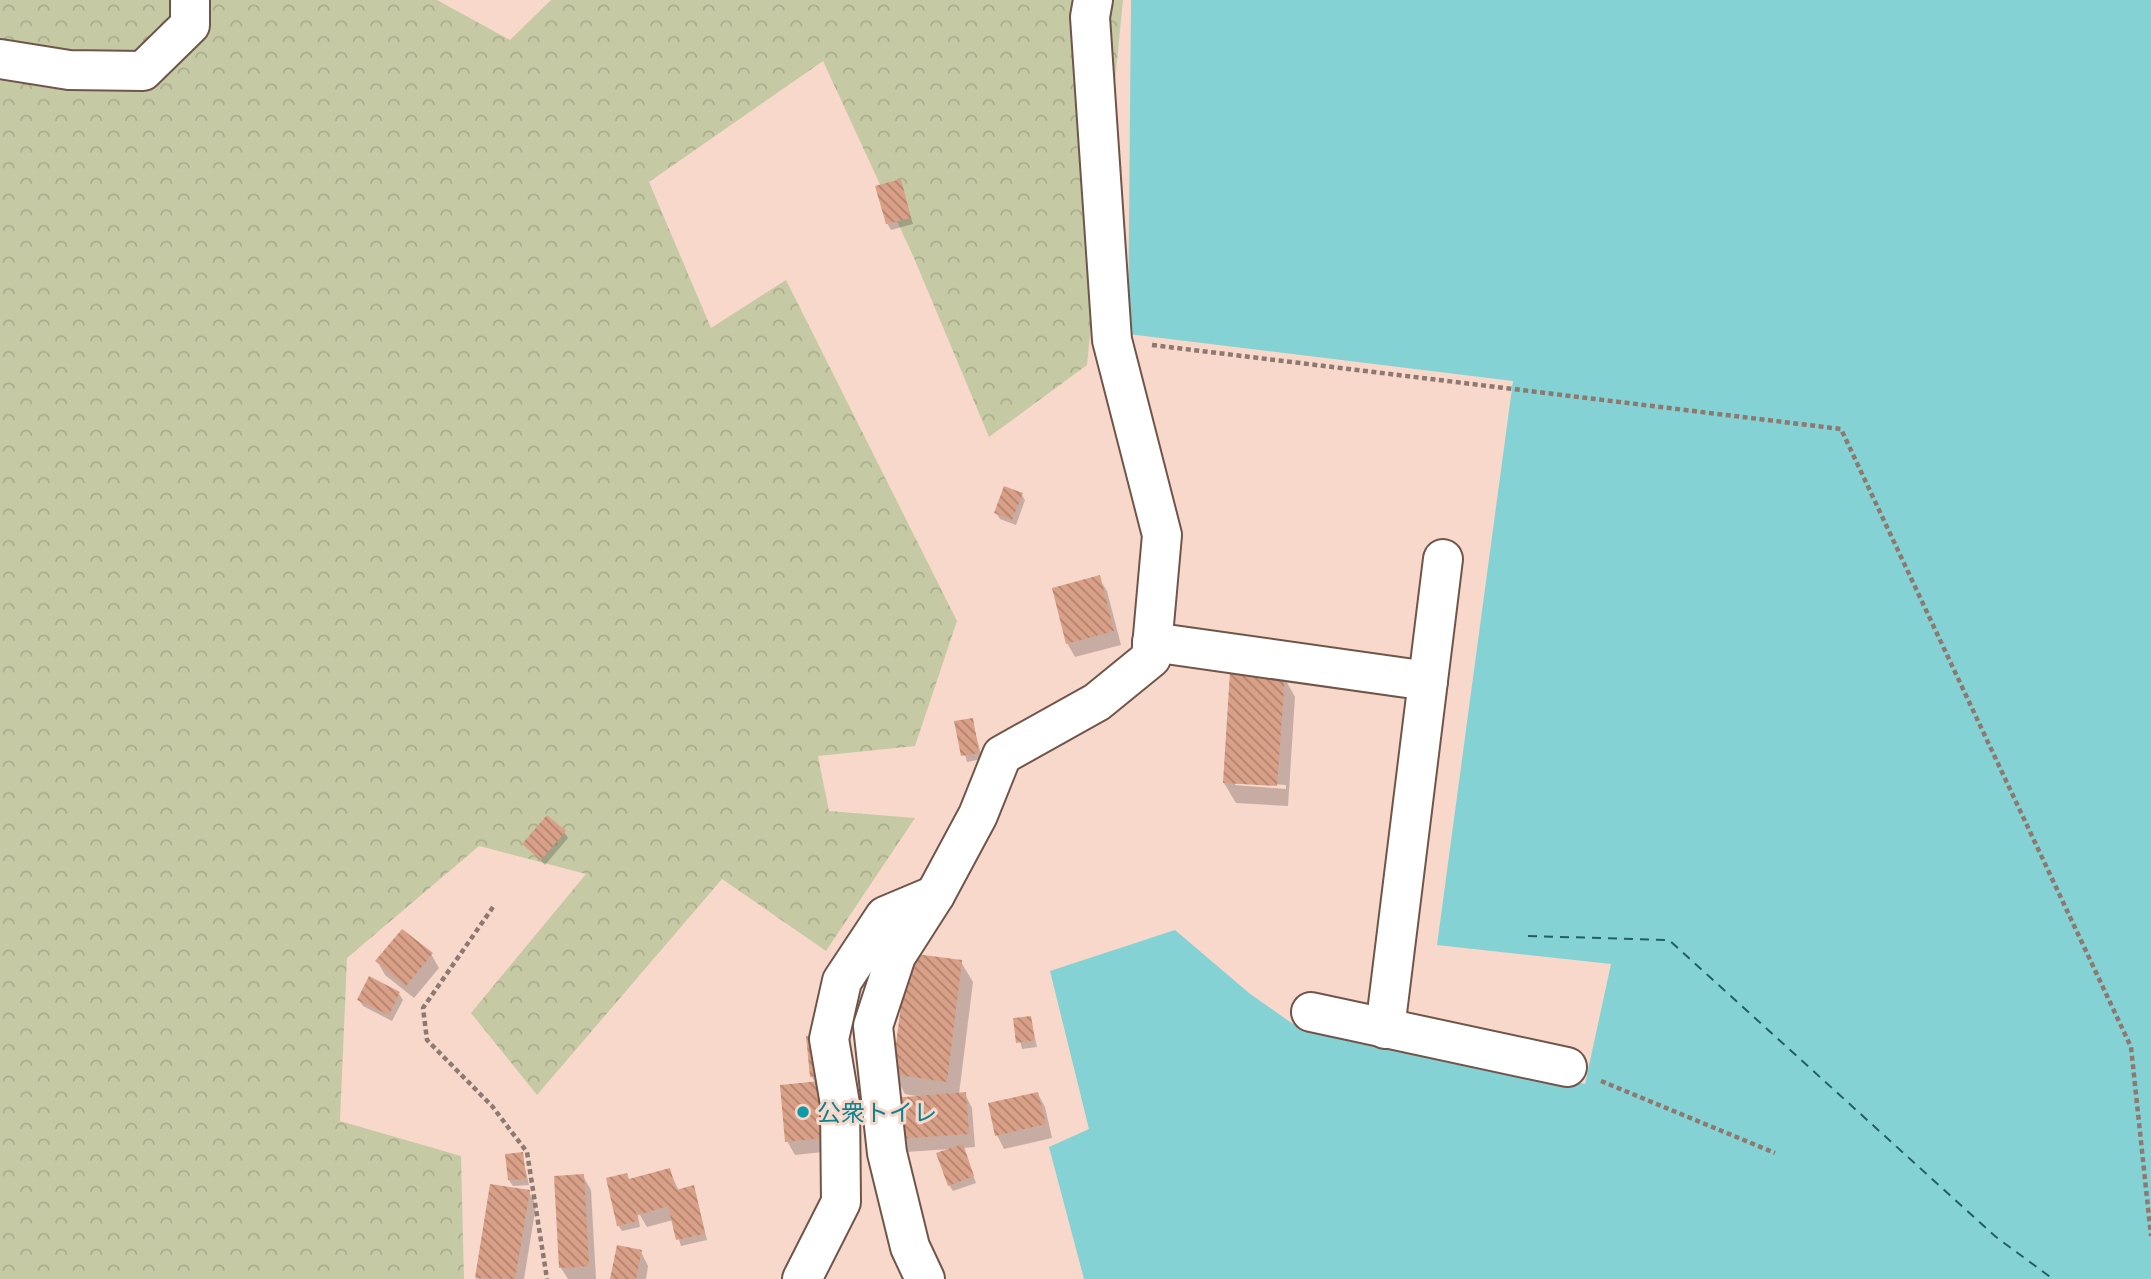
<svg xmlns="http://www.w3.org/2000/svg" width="2151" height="1279" viewBox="0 0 2151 1279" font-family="'PT Sans Narrow','Noto Sans JP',sans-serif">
<defs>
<pattern id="forest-crowns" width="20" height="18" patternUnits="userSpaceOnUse" patternTransform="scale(1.75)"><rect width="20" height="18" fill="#c6caa4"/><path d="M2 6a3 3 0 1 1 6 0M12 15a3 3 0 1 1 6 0" fill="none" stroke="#aaad8c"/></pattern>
<pattern id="building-back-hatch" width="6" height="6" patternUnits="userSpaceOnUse" patternTransform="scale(1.75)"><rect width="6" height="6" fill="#d9a087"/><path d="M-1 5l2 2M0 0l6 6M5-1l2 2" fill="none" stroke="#b0826d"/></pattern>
</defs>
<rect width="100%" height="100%" fill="#f8d8cb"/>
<polygon fill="url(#forest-crowns)" points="0,0 437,0 510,40 551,0 1123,0 1087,365 989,437 914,258 823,61 649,182 711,328 786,280 957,621 915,746 818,756 829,811 915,818 826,951 722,879 537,1095 471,1013 586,874 479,846 347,958 340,1121 461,1156 464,1279 0,1279"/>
<polygon fill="#85d2d4" points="1131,0 2151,0 2151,1279 1084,1279 1049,1147 1089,1129 1050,971 1175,930 1249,993 1293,1024 1585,1084 1611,964 1437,945 1513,381 1128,334"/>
<g fill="#0003" fill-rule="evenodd">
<polygon points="900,181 913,224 891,230 887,223"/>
<polygon points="1021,494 1025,500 1016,525 1000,519 996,513"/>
<polygon points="1099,578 1107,591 1121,645 1075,657 1067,643"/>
<path d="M1284 677 1295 697 1288 806 1236 803 1224 783ZM1235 782 1286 785V789L1235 785Z"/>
<polygon points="972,719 982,759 967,762 956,722"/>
<polygon points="564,832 568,838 545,865 524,844"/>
<polygon points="431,954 439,968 414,998 385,975 377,961"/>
<polygon points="961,962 973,982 959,1094 965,1094 972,1108 975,1147 963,1148 976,1183 953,1191 949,1185 951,1149 905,1152 897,1139 916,1096 905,1094 894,1074"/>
<polygon points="399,994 403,1000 392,1021 363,1006 359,1000"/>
<polygon points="1030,1017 1037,1047 1022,1049 1015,1020"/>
<polygon points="808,1038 832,1151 795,1155 787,1141 816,1083 811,1076"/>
<polygon points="1038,1094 1045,1107 1052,1138 1004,1149 997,1135"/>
<polygon points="522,1154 529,1185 513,1186 509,1180"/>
<polygon points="669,1170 679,1191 693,1187 696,1194 707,1240 681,1246 673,1220 647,1227 637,1210 640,1227 622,1231 618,1225 629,1180"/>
<polygon points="583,1176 591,1190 596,1279 568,1279 561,1268"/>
<polygon points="529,1192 536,1205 524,1279 477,1279"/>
<polygon points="641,1252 648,1266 646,1279 612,1279"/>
</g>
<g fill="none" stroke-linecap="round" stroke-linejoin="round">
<polyline stroke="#206062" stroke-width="2" stroke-dasharray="9 7" stroke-linecap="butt" points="1528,936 1669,940 1996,1237 2053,1279"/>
</g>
<g fill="url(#building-back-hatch)">
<polygon points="901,179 911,218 886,224 875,186"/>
<polygon points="1004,486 1023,493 1012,520 994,513"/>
<polygon points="1100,575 1114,631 1066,644 1052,588"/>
<polygon points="1230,671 1285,675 1277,786 1223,783"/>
<polygon points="973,718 979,753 961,756 954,721"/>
<polygon points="547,815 566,831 541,860 522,844"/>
<polygon points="402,929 433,953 406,986 375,961"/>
<polygon points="908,953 962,960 947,1082 892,1074"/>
<polygon points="369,976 400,992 389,1015 357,1000"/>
<polygon points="1031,1016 1035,1040 1016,1043 1013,1018"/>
<polygon points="822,1035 825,1075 810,1077 806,1036"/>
<polygon points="820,1081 825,1138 785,1142 780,1085"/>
<polygon points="966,1092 969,1134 896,1139 893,1098"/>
<polygon points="1038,1092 1046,1124 995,1136 988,1103"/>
<polygon points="963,1144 974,1176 948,1186 936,1153"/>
<polygon points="523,1152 526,1179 508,1180 505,1154"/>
<polygon points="670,1168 676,1190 694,1185 705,1234 676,1240 668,1206 638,1215 634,1203 638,1221 617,1226 606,1178 627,1173 629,1179"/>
<polygon points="584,1174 589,1266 559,1268 554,1176"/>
<polygon points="490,1184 530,1190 515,1279 475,1278"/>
<polygon points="617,1245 642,1250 636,1279 610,1279"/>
</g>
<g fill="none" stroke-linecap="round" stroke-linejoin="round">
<defs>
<g id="minor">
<polyline points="0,59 69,70 143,71 190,25 190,0"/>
<polyline points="1152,642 1428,681"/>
<polyline points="1311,1012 1567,1067"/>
<polyline points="1385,1029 1443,559"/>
<polyline points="802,1279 841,1202 840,1104 829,1039 842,981 885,916 935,895"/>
<polyline points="925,1279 910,1247 887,1153 873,1026 896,956 935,895 978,815 1002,755 1097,702 1151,658 1162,535 1112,340 1090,17 1093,0"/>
</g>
</defs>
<use href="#minor" stroke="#70554a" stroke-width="42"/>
<g stroke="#8e7970" stroke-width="4.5" stroke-dasharray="5 3.5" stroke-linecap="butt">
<polyline points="1152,345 1841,429 2131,1047 2151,1236"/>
<polyline points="493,907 423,1008 427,1040 492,1106 527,1152 547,1279"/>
<polyline points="1601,1081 1775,1153"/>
</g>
<use href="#minor" stroke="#fff" stroke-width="38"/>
</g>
<circle fill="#0f9aa8" stroke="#f8d8cb" stroke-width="2.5" cx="803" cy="1112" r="7"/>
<g text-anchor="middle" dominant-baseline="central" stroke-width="6" stroke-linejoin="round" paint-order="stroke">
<g font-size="24" fill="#0d838f" stroke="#f8d8cb" text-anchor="start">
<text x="817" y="1112">公衆トイレ</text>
</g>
</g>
</svg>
